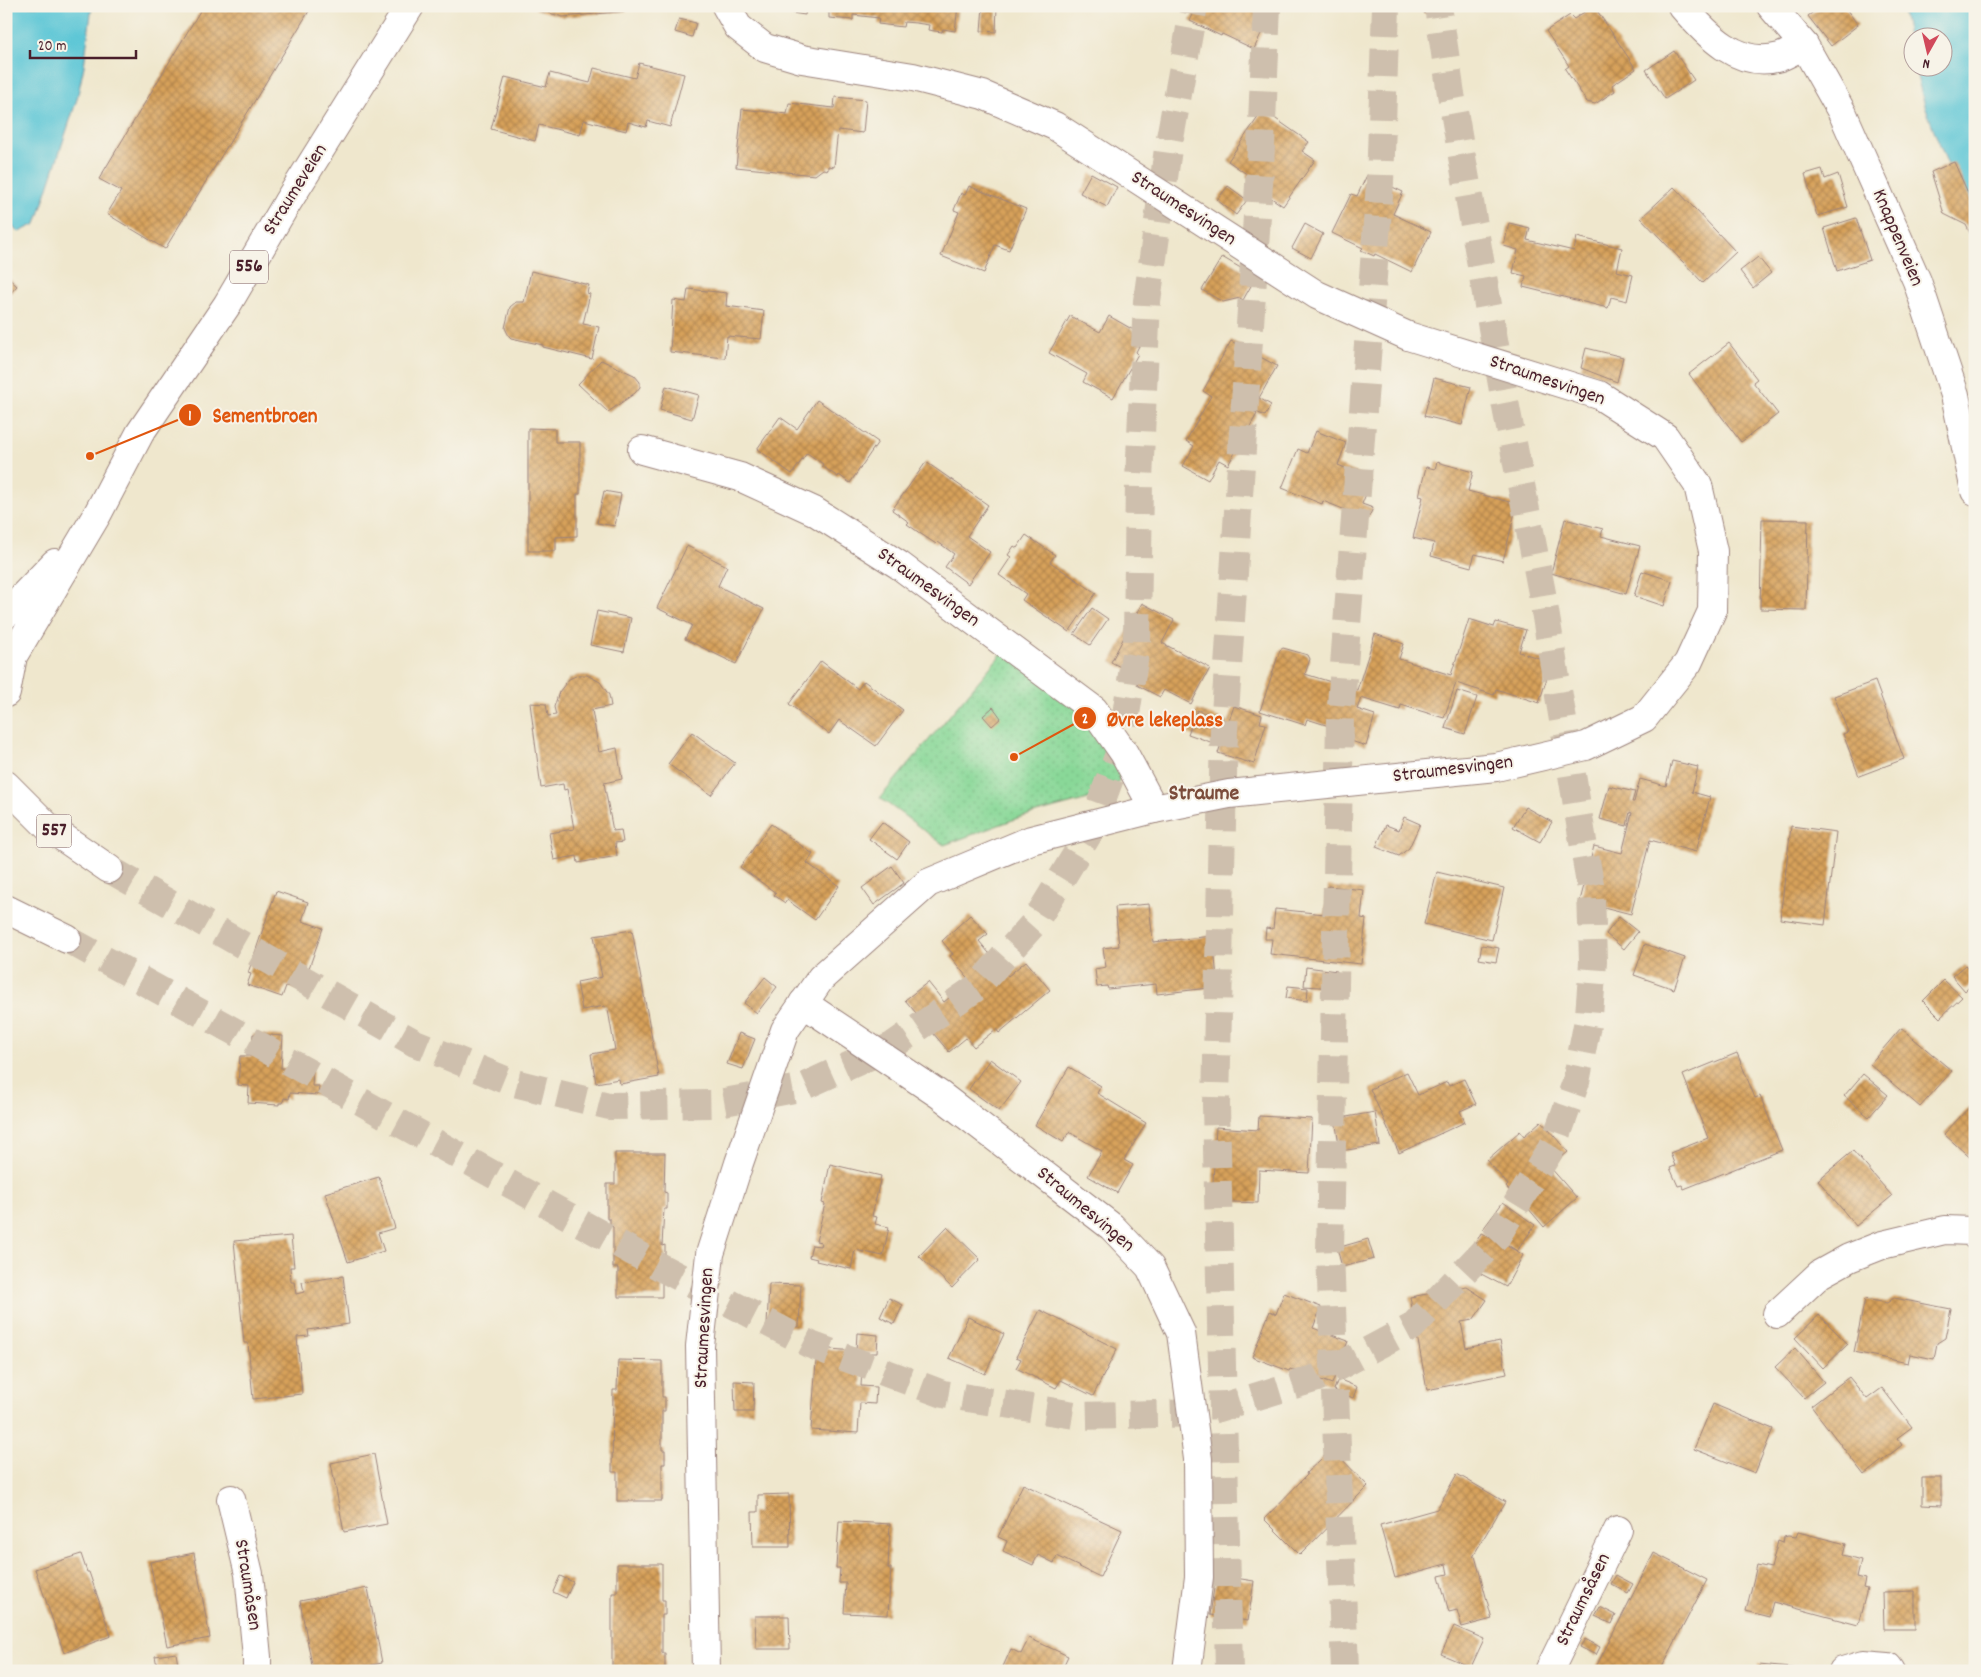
<svg xmlns="http://www.w3.org/2000/svg" width="1981" height="1677" viewBox="0 0 1981 1677" font-family="Dekko,sans-serif">
<defs>
<pattern id="park-dots" width="8" height="8" patternUnits="userSpaceOnUse" patternTransform="scale(1.25)"><rect width="8" height="8" fill="#89d898"/><path d="M2 2h.1M6 6h.1" fill="none" stroke="#78b983" stroke-width="1.8" stroke-linecap="round"/></pattern>
<pattern id="building-cross-hatch" width="8" height="8" patternUnits="userSpaceOnUse" patternTransform="scale(1.25)"><rect width="8" height="8" fill="#d7a15a"/><path d="M0 0l8 8M0 8l8-8" fill="none" stroke="#b0834b"/></pattern>
</defs>
<rect width="100%" height="100%" fill="#f7f3e8"/>
<filter id="ink" filterUnits="userSpaceOnUse"><feTurbulence type="fractalNoise" baseFrequency=".02" numOctaves="2"/><feDisplacementMap in="SourceGraphic" scale="10" xChannelSelector="R" yChannelSelector="G"/><feConvolveMatrix kernelMatrix="1 2 1 2 8 2 1 2 1" color-interpolation-filters="sRGB"/></filter>
<filter id="wash" filterUnits="userSpaceOnUse"><feTurbulence type="fractalNoise" baseFrequency=".0096" numOctaves="4" result="noise"/><feDisplacementMap in="SourceGraphic" scale="20" xChannelSelector="R" yChannelSelector="G"/><feGaussianBlur stdDeviation="1.12" result="paint"/><feColorMatrix in="noise" values="0 0 0 0 0 0 0 0 0 0 0 0 0 0 0 0 0 1.4 0 .05"/><feComposite in="paint" operator="in"/></filter>
<g filter="url(#wash)">
<rect width="100%" height="100%" fill="#efe7cd"/>
<polygon fill="url(#park-dots)" stroke="#6a7c62" points="1003,652 1074,704 1122,772 1114,792 1018,818 944,845 880,798"/>
<g fill="#5bc6d6" stroke="#527280">
<polygon points="6,6 92,6 84,66 77,99 36,224 19,232 11,225 6,230"/>
<path d="M1902 6H1975V222C1951 173 1927 122 1915 68H1944V38H1914L1913 61Z"/>
</g>
<g id="blocks">
<g fill="url(#building-cross-hatch)">
<polygon points="203,6 312,6 165,249 107,214 121,191 99,179"/>
<polygon points="536,6 628,6 627,11 563,17 535,9"/>
<polygon points="793,6 958,6 955,31 943,29 942,32 928,30 929,25 916,23 904,22 903,27 878,24 879,18 853,15 853,20 829,18 829,12 806,9 805,15 792,13"/>
<polygon points="983,6 997,6 996,32 981,31"/>
<polygon points="1197,6 1259,6 1271,12 1254,49 1222,34 1221,36 1190,21"/>
<polygon points="1420,6 1438,6 1425,14"/>
<polygon points="1593,6 1594,6 1636,69 1612,85 1615,91 1595,104 1587,102 1565,69 1569,66 1546,31 1570,15 1574,19"/>
<polygon points="1821,6 1844,6 1858,25 1831,46 1808,16"/>
<polygon points="679,19 696,23 692,37 675,32"/>
<polygon points="1674,51 1694,80 1665,99 1646,70"/>
<polygon points="639,63 684,74 670,127 648,121 646,127 628,122 626,131 584,120 580,135 539,125 535,141 491,129 505,77 546,87 550,73 590,83 594,68 635,78"/>
<polygon points="835,97 866,100 863,133 838,130 834,167 828,166 828,170 823,169 815,175 736,167 742,109 787,114 789,103 834,108"/>
<polygon points="1263,110 1309,142 1302,151 1315,160 1283,206 1254,186 1256,184 1246,177 1248,175 1228,161"/>
<polygon points="1954,162 1975,208 1975,243 1966,225 1944,214 1931,172"/>
<polygon points="1822,169 1825,179 1838,174 1848,207 1817,216 1805,174"/>
<polygon points="1091,173 1117,187 1107,207 1080,193"/>
<polygon points="1367,175 1403,192 1393,214 1431,232 1412,272 1375,254 1374,256 1361,250 1363,248 1332,233 1351,194 1357,196"/>
<polygon points="969,186 1026,209 1009,250 995,245 984,273 941,256 959,212 954,210 961,193 965,195"/>
<polygon points="1228,186 1247,200 1236,215 1217,200"/>
<polygon points="1674,187 1736,252 1703,283 1641,218"/>
<polygon points="1856,218 1870,260 1837,271 1824,228"/>
<polygon points="1509,223 1530,228 1527,240 1574,251 1577,237 1622,248 1617,271 1633,275 1627,301 1611,297 1608,308 1523,287 1526,276 1513,273 1518,250 1504,246"/>
<polygon points="1305,224 1323,234 1311,258 1292,248"/>
<polygon points="1222,257 1256,277 1243,300 1240,298 1223,302 1202,290"/>
<polygon points="1758,257 1771,273 1753,288 1740,271"/>
<polygon points="531,271 589,285 587,293 590,294 583,324 599,327 592,359 543,347 543,345 511,338 509,336 505,328 510,307 516,302 524,302"/>
<polygon points="6,276 17,286 6,298"/>
<polygon points="688,289 727,293 726,306 764,311 761,339 727,336 725,358 670,352 673,300 686,302"/>
<polygon points="1070,316 1100,332 1109,316 1144,336 1136,352 1138,354 1113,398 1083,382 1087,374 1049,353"/>
<polygon points="1231,341 1277,366 1259,398 1271,405 1265,416 1252,410 1257,414 1228,465 1219,460 1208,480 1183,466 1194,446 1186,441 1211,396 1203,391"/>
<polygon points="1729,343 1757,379 1753,382 1778,414 1741,442 1689,374"/>
<polygon points="1586,348 1623,357 1617,382 1581,368"/>
<polygon points="601,360 634,375 640,382 640,387 635,393 608,412 578,384"/>
<polygon points="1434,378 1471,387 1462,425 1424,416"/>
<polygon points="666,386 699,395 692,419 660,410"/>
<polygon points="817,400 878,442 850,483 839,475 838,477 822,466 823,464 807,453 792,474 757,449 780,417 797,429"/>
<polygon points="528,428 555,429 555,442 580,442 580,494 577,494 577,536 556,537 556,551 528,551"/>
<polygon points="1316,431 1346,443 1338,465 1372,479 1362,504 1373,508 1369,517 1359,512 1358,515 1323,501 1322,504 1282,488 1298,449 1307,453"/>
<polygon points="926,462 988,505 967,536 990,552 968,584 945,567 954,554 938,542 936,544 921,534 907,524 909,522 892,510"/>
<polygon points="1437,462 1473,472 1468,491 1517,504 1503,561 1475,554 1471,567 1431,556 1434,543 1413,538 1423,497 1419,496 1426,467 1435,469"/>
<polygon points="604,491 621,494 615,526 597,523"/>
<polygon points="1565,519 1603,529 1601,536 1640,546 1626,594 1551,573"/>
<polygon points="1762,519 1808,520 1806,610 1760,609"/>
<polygon points="1026,535 1055,555 1050,562 1096,593 1069,632 1022,600 1026,594 999,575 1011,557 1008,555 1014,546 1017,548"/>
<polygon points="687,546 727,566 718,586 764,609 736,664 685,639 692,625 657,608"/>
<polygon points="1642,571 1672,581 1664,606 1634,596"/>
<polygon points="1142,603 1174,620 1162,643 1210,668 1191,704 1164,690 1160,697 1137,685 1141,678 1111,662"/>
<polygon points="1092,608 1108,619 1090,645 1074,634"/>
<polygon points="597,611 631,618 624,652 590,645"/>
<polygon points="1469,619 1494,627 1496,622 1526,630 1519,652 1552,662 1539,703 1496,689 1494,695 1456,683 1444,718 1401,705 1400,710 1361,698 1357,709 1375,715 1366,746 1345,739 1348,732 1307,719 1305,725 1260,711 1280,650 1283,648 1308,655 1310,659 1305,674 1357,690 1375,634 1404,644 1399,659 1451,675"/>
<polygon points="821,661 858,689 864,681 903,710 876,746 839,720 829,734 789,704"/>
<polygon points="578,675 587,675 600,682 609,695 611,706 592,710 599,752 617,748 622,779 604,783 613,831 621,830 623,842 615,843 617,856 578,863 577,856 554,860 549,833 574,829 567,789 564,790 563,784 541,788 530,703 546,704 548,716 556,715 554,707 559,692 569,679"/>
<polygon points="1875,681 1904,759 1859,776 1843,734 1848,732 1834,696"/>
<polygon points="1457,691 1477,697 1465,734 1445,728"/>
<polygon points="1234,706 1262,715 1260,723 1266,724 1254,764 1218,753"/>
<polygon points="993,707 1001,718 992,726 983,716"/>
<polygon points="1197,710 1228,721 1219,745 1188,734"/>
<polygon points="692,732 735,763 711,795 668,764"/>
<polygon points="1672,761 1698,767 1692,792 1710,797 1696,852 1650,840 1631,914 1580,901 1594,846 1622,853 1632,813 1630,812 1627,826 1600,819 1609,786 1635,792 1632,802 1634,802 1640,779 1666,786"/>
<polygon points="1525,807 1552,822 1540,842 1513,827"/>
<polygon points="1404,817 1420,824 1409,848 1399,856 1376,847 1386,825 1399,830"/>
<polygon points="882,822 909,842 897,859 869,839"/>
<polygon points="771,824 813,854 807,863 839,886 815,920 787,900 785,903 774,895 776,893 740,867"/>
<polygon points="1791,826 1836,832 1825,925 1780,919"/>
<polygon points="892,866 904,883 874,905 862,888"/>
<polygon points="1437,872 1504,888 1492,940 1424,924"/>
<polygon points="1328,886 1364,890 1361,918 1366,919 1361,964 1270,954 1272,939 1265,939 1266,928 1273,929 1275,909 1325,914"/>
<polygon points="276,891 308,902 302,921 323,928 301,991 286,986 282,997 247,985 251,974 248,973"/>
<polygon points="1149,904 1153,942 1213,936 1217,979 1208,980 1209,988 1157,994 1156,984 1108,989 1107,986 1097,987 1095,969 1106,967 1103,948 1119,946 1115,907"/>
<polygon points="970,915 988,934 979,941 1008,976 1026,961 1050,990 999,1033 996,1029 974,1047 966,1038 949,1052 905,1000 928,982 944,1002 970,981 950,956 953,954 942,941"/>
<polygon points="1619,917 1638,932 1624,949 1606,934"/>
<polygon points="632,930 659,1077 620,1084 619,1079 596,1083 591,1054 615,1050 608,1010 606,1011 605,1006 582,1010 577,982 602,977 594,936"/>
<polygon points="1645,944 1685,958 1674,989 1634,975"/>
<polygon points="1482,945 1499,948 1496,962 1479,959"/>
<polygon points="1965,965 1975,975 1975,982 1965,991 1952,976"/>
<polygon points="1306,967 1337,971 1335,988 1304,986"/>
<polygon points="765,977 777,987 757,1013 744,1003"/>
<polygon points="1944,980 1962,997 1940,1018 1923,1001"/>
<polygon points="1288,986 1308,988 1307,1001 1286,998"/>
<polygon points="1901,1028 1952,1071 1920,1107 1870,1064"/>
<polygon points="739,1033 755,1039 743,1069 727,1064"/>
<polygon points="253,1034 283,1036 281,1068 313,1070 312,1086 319,1086 318,1095 290,1093 289,1099 284,1098 283,1103 279,1103 279,1105 248,1103 249,1086 238,1085 240,1056 251,1056"/>
<polygon points="1737,1053 1755,1098 1760,1096 1782,1150 1684,1189 1682,1185 1678,1186 1670,1168 1675,1166 1670,1153 1708,1138 1683,1075"/>
<polygon points="990,1059 1021,1082 999,1111 969,1089"/>
<polygon points="1069,1067 1101,1086 1097,1093 1146,1123 1124,1160 1133,1165 1117,1193 1088,1176 1102,1151 1069,1132 1063,1142 1035,1125"/>
<polygon points="1407,1072 1418,1095 1447,1082 1449,1086 1464,1079 1476,1104 1460,1111 1465,1122 1399,1153 1370,1089"/>
<polygon points="1863,1074 1888,1095 1869,1117 1844,1096"/>
<polygon points="1975,1101 1975,1162 1944,1134"/>
<polygon points="1375,1112 1380,1145 1340,1151 1335,1119"/>
<polygon points="1259,1116 1312,1119 1309,1173 1259,1170 1258,1203 1212,1201 1216,1127 1258,1130"/>
<polygon points="1541,1121 1568,1152 1550,1167 1577,1198 1544,1227 1517,1195 1515,1197 1506,1187 1508,1185 1487,1160 1520,1131 1524,1136"/>
<polygon points="1853,1151 1892,1196 1856,1226 1818,1180"/>
<polygon points="615,1153 665,1153 664,1192 667,1193 667,1209 664,1209 663,1227 662,1246 665,1245 665,1260 662,1260 662,1297 618,1297 618,1268 613,1268 613,1227 610,1225 610,1219 607,1219 607,1184 615,1184"/>
<polygon points="830,1164 881,1176 872,1216 877,1217 875,1224 889,1227 883,1256 855,1250 851,1269 816,1261 817,1259 809,1257 812,1245 820,1246 821,1242 816,1241 825,1204 822,1203"/>
<polygon points="379,1177 395,1228 378,1233 384,1251 348,1262 325,1193"/>
<polygon points="1503,1202 1535,1225 1517,1251 1523,1255 1506,1287 1464,1265 1481,1233 1517,1251 1483,1229"/>
<polygon points="947,1227 980,1259 952,1288 919,1256"/>
<polygon points="291,1236 294,1267 290,1267 291,1282 294,1282 296,1294 304,1292 302,1282 343,1276 349,1324 308,1330 309,1336 297,1337 302,1394 253,1399 248,1343 244,1343 234,1241"/>
<polygon points="1368,1239 1374,1259 1342,1267 1337,1248"/>
<polygon points="769,1284 801,1285 799,1327 767,1325"/>
<polygon points="1467,1287 1487,1300 1473,1320 1461,1322 1466,1348 1500,1341 1507,1374 1427,1390 1410,1297"/>
<polygon points="1284,1293 1321,1307 1313,1328 1348,1341 1332,1384 1290,1369 1289,1371 1252,1357 1270,1311 1276,1314"/>
<polygon points="889,1298 903,1305 894,1324 880,1317"/>
<polygon points="1894,1298 1951,1309 1945,1338 1937,1343 1934,1359 1910,1354 1908,1363 1854,1352 1865,1299 1887,1303"/>
<polygon points="1040,1310 1117,1349 1093,1396 1061,1380 1056,1388 1016,1368 1021,1359 1016,1357"/>
<polygon points="1819,1315 1848,1344 1823,1368 1795,1338"/>
<polygon points="968,1317 1004,1334 985,1374 949,1358"/>
<polygon points="857,1333 878,1335 877,1353 863,1353 861,1386 876,1387 875,1404 860,1403 858,1433 811,1430 817,1348 856,1351"/>
<polygon points="1795,1348 1824,1382 1804,1398 1775,1367"/>
<polygon points="618,1360 662,1361 662,1397 665,1397 665,1411 662,1411 662,1450 665,1450 665,1464 662,1464 662,1501 617,1501 617,1472 612,1472 613,1390 617,1390"/>
<polygon points="1849,1377 1867,1399 1882,1388 1912,1427 1897,1438 1902,1445 1864,1475 1811,1406"/>
<polygon points="1338,1379 1357,1387 1353,1398 1334,1390"/>
<polygon points="734,1381 754,1382 753,1412 735,1412"/>
<polygon points="1713,1404 1773,1429 1755,1473 1694,1449"/>
<polygon points="1332,1449 1368,1486 1300,1555 1264,1519 1307,1475 1306,1473"/>
<polygon points="374,1454 387,1524 344,1532 331,1463"/>
<polygon points="1457,1474 1505,1502 1473,1556 1475,1556 1492,1619 1462,1627 1457,1610 1449,1612 1439,1576 1448,1574 1446,1564 1395,1578 1380,1525 1437,1509"/>
<polygon points="1922,1478 1941,1478 1941,1506 1922,1505"/>
<polygon points="1023,1484 1122,1530 1100,1577 1057,1556 1054,1563 1038,1555 1033,1565 1003,1551 1007,1541 998,1537"/>
<polygon points="789,1494 790,1547 753,1547 752,1512 758,1512 758,1495"/>
<polygon points="839,1521 890,1524 888,1568 891,1568 888,1615 844,1613 846,1583 839,1583 840,1568 836,1568"/>
<polygon points="1798,1532 1846,1544 1843,1555 1861,1560 1857,1577 1865,1579 1863,1588 1867,1589 1858,1625 1773,1602 1769,1617 1746,1611 1757,1565 1771,1568 1778,1541 1783,1543 1784,1537 1788,1536 1796,1537"/>
<polygon points="194,1553 210,1638 167,1646 150,1562"/>
<polygon points="1654,1553 1707,1580 1660,1671 1594,1671"/>
<polygon points="81,1554 87,1572 89,1572 111,1636 64,1653 35,1569"/>
<polygon points="617,1564 662,1564 662,1600 665,1600 665,1615 662,1615 662,1653 665,1653 665,1668 662,1668 662,1671 612,1671 612,1593 617,1593"/>
<polygon points="1216,1575 1254,1581 1248,1621 1210,1615"/>
<polygon points="1616,1575 1633,1584 1628,1593 1611,1584"/>
<polygon points="560,1576 573,1582 566,1598 553,1592"/>
<polygon points="368,1588 382,1663 342,1671 313,1671 300,1601"/>
<polygon points="1915,1591 1915,1629 1884,1629 1883,1592"/>
<polygon points="1600,1607 1616,1615 1612,1624 1595,1616"/>
<polygon points="755,1616 789,1616 790,1649 756,1649"/>
<polygon points="1454,1626 1484,1639 1471,1667 1441,1654"/>
<polygon points="1029,1638 1068,1656 1061,1671 1001,1671 1011,1649 1021,1654"/>
<polygon points="1585,1639 1600,1647 1596,1655 1580,1647"/>
<polygon points="176,1653 179,1671 158,1671 155,1656"/>
<polygon points="1759,1665 1800,1669 1800,1671 1759,1671"/>
</g>
</g>
</g>
<g filter="url(#ink)">
<use href="#blocks" fill-opacity="0" stroke="#9c837c" stroke-width="1"/>
<g fill="none" stroke-linecap="round" stroke-linejoin="round">
<g stroke="#cebfad" stroke-width="28" stroke-dasharray="28 14" stroke-linecap="butt">
<polyline points="109,869 415,1043 510,1082 609,1106 714,1104 800,1088 892,1046 977,987 1035,922 1091,830 1121,748 1137,641 1139,480 1147,301 1168,149 1194,6"/>
<polyline points="67,939 662,1268 811,1345 943,1394 1081,1416 1202,1413 1317,1378 1412,1327 1495,1239 1554,1144 1576,1082 1589,1015 1593,962 1591,890 1542,593 1505,402 1451,94 1438,6"/>
<polyline points="1229,1671 1216,1105 1224,729 1260,169 1267,6"/>
<polyline points="1345,1671 1330,1251 1340,719 1380,183 1386,6"/>
</g>
<defs>
<g id="street">
<path d="M1682 6C1706 34 1738 69 1780 57 1788 54 1796 49 1804 45"/>
<polyline points="1771,6 1804,45 1843,114 1917,281 1955,395 1975,491"/>
<polyline points="642,450 740,477 814,511 899,565 1094,710 1124,753 1154,809"/>
<polyline points="803,1003 940,1095 1112,1227 1150,1267 1181,1333 1198,1459 1199,1577 1187,1671"/>
<polyline points="1777,1314 1820,1274 1849,1258 1882,1245 1945,1230 1972,1231 1975,1235"/>
<polyline points="231,1499 249,1574 257,1657 257,1671"/>
<polyline points="706,1671 700,1346 710,1254 739,1163 785,1030 821,978 928,883 1031,840 1154,809 1229,794 1496,767 1586,746 1644,718 1688,663 1712,611 1713,551 1698,485 1665,437 1599,395 1408,336 1317,295 1055,126 983,95 913,77 802,59 765,48 738,27 726,6"/>
<polyline points="1549,1671 1618,1530"/>
<polyline points="1843,1671 1863,1665 1888,1667 1891,1671"/>
</g>
<g id="primary">
<polyline points="6,614 55,563"/>
<polyline points="6,693 13,656 98,513 140,433 227,305 287,203 410,6"/>
<polyline points="6,785 48,827 109,869"/>
<polyline points="6,909 67,939"/>
</g>
</defs>
<use href="#street" stroke="#9c837c" stroke-width="30"/>
<use href="#primary" stroke="#9c837c" stroke-width="30"/>
<use href="#street" stroke="#fff" stroke-width="28"/>
<use href="#primary" stroke="#fff" stroke-width="28"/>
</g>
</g>
<g text-anchor="middle" dominant-baseline="central" stroke-width="4" stroke-linejoin="round" paint-order="stroke">
<g fill="#f7f3e8" stroke="#7e5f64" stroke-width="1">
<rect x="230" y="250.5" width="38" height="33" rx="4"/>
<rect x="36.5" y="814.5" width="35" height="33" rx="4"/>
</g>
<g font-size="19" font-weight="bold" fill="#4a1f2b">
<text x="249" y="267">556</text>
<text x="54" y="831">557</text>
</g>
<g font-size="20" fill="#4a1f2b" stroke="#f7f3e8">
<text transform="translate(296 190) rotate(-58)">Straumeveien</text>
<text transform="translate(1183 209) rotate(33)">Straumesvingen</text>
<text transform="translate(1897 238) rotate(67)">Knappenveien</text>
<text transform="translate(1547 381) rotate(19)">Straumesvingen</text>
<text transform="translate(928 588) rotate(36)">Straumesvingen</text>
<text transform="translate(1453 770) rotate(-7)">Straumesvingen</text>
<text transform="translate(1085 1210) rotate(40)">Straumesvingen</text>
<text transform="translate(705 1328) rotate(-87)">Straumesvingen</text>
<text transform="translate(247 1585) rotate(81)">Straumåsen</text>
<text transform="translate(1584 1600) rotate(-64)">Straumsåsen</text>
</g>
<g font-size="22" font-weight="bold" fill="#7b4c3b" stroke="#f7f3e8">
<text x="1204" y="794">Straume</text>
</g>
</g>
<path fill="none" stroke="#e0560e" stroke-width="2" d="M90 456L190 415M1014 757L1085 718"/>
<g fill="#e0560e" stroke="#f7f3e8" stroke-width="2">
<circle cx="90" cy="456" r="5"/>
<circle cx="1014" cy="757" r="5"/>
<circle cx="190" cy="415" r="12"/>
<circle cx="1085" cy="718" r="12"/>
</g>
<g font-size="15" text-anchor="middle" font-weight="bold" fill="#fff">
<text x="190" y="420">1</text>
<text x="1085" y="723">2</text>
</g>
<g font-size="21" text-anchor="middle" font-weight="bold" fill="#e0560e" stroke="#f7f3e8" stroke-width="4" stroke-linejoin="round" paint-order="stroke">
<text x="265" y="422">Sementbroen</text>
<text x="1165" y="726">Øvre lekeplass</text>
</g>
<rect width="1981" height="1677" fill="none" stroke="#f7f3e8" stroke-width="25"/>
<g transform="translate(1928 52) rotate(188)"><circle r="24" fill="#f7f3e8" stroke="#b29e9c"/>
<path d="M0-4L9 19L0 12L-9 19Z" fill="#d1495b"/>
<text y="-8" font-size="14" font-weight="bold" text-anchor="middle" fill="#4a1f2b">N</text>
</g>
<path d="M30 50v8h106v-8" fill="none" stroke="#4a1f2b" stroke-width="2.5"/>
<text x="38" y="50" font-size="15" fill="#4a1f2b" stroke="#f7f3e8" stroke-width="4" paint-order="stroke">20 m</text>
</svg>
